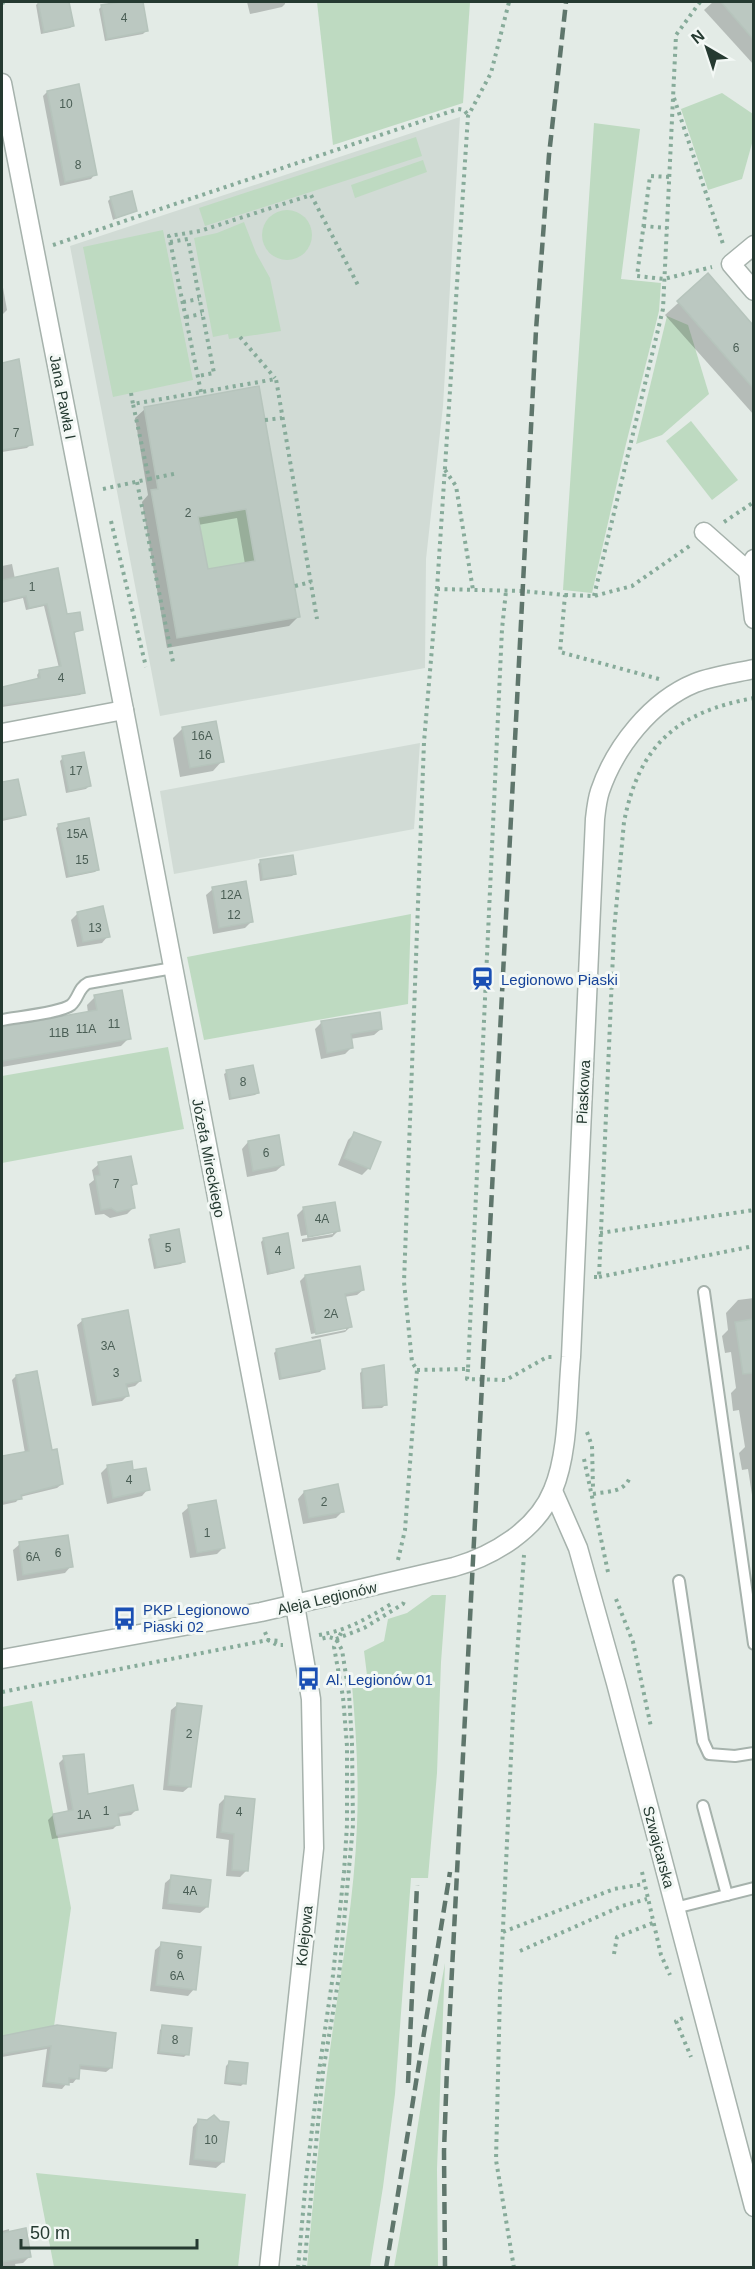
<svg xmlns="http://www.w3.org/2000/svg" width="755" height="2269" viewBox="0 0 755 2269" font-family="Arial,sans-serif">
<rect width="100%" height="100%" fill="#e3ebe6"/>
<g fill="#d1dbd5">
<polygon points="460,117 443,406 426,559 425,668 160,716 70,246"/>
<polygon points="420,743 414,829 174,874 160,791"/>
</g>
<g fill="#bedac1">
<polygon points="317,2 470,2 463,103 333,145"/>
<polygon points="722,93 753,114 753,140 742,179 708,190 681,109"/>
<polygon points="594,123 640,129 621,279 661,283 659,311 625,448 592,593 563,590"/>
<polygon points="416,137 422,156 205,226 199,208"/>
<polygon points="423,160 427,172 355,198 351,185"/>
<circle cx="287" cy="235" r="25"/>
<polygon points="244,222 256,253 270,278 281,331 229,339 228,334 213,337 194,238 217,233"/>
<polygon points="163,230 193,380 113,397 83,247"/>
<polygon points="667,316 688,325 709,394 662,435 636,444"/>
<polygon points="691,421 738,480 712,500 666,441"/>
<polygon points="246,509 255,561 208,569 198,517"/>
<polygon points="411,914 408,1004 204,1040 187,957"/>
<polygon points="168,1047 184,1129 2,1163 2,1076"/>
<path d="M432 1595H446L441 1662 437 1773 428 1878H411L395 2094 383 2187 370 2267H307C313 2203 319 2138 327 2073 337 1991 354 1909 357 1825 359 1779 356 1732 352 1685L368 1683 364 1651 384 1641 388 1619 407 1613Z"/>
<polygon points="32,1701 71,1908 54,2026 2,2036 2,1707"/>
<path d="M445 1963 437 2169 438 2267H394C413 2166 426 2064 445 1963Z"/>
<polygon points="36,2173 246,2194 238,2267 54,2267"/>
</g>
<g fill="#0003" fill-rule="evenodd">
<polygon points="39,2 67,2 73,26 70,28 41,34 36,5"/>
<polygon points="129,2 141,2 146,31 143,34 105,41 99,9 102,6"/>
<polygon points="247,2 285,2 285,4 282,7 250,14"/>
<polygon points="713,2 754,2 754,65 704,10"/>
<polygon points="47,92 95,174 91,179 60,186 43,96"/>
<polygon points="111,198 135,210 113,220 108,201"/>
<polygon points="708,276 754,327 754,415 665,315"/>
<polygon points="2,282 7,310 2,315"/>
<polygon points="17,361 31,444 27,448 2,452 2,364"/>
<path d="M258 388 299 616 289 626 167 648 142 502 148 495 135 418 145 409ZM237 518 245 564 206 571 198 525Z"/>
<polygon points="12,564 15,579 66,616 81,630 72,634 83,692 80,695 2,707 2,689 38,680 37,675 39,672 59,668 44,606 26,610 23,598 2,603 2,566"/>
<polygon points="183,728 222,761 213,771 180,777 173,738"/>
<polygon points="63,758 89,786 86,789 66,793 60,761"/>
<polygon points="17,781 24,814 21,817 2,821 2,784"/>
<polygon points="59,825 98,869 95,872 66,878 56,828"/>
<polygon points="260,862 295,873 292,876 260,881 258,864"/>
<polygon points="213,889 251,922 245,928 213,934 206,895"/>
<polygon points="78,913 108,936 102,943 77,947 71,920"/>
<polygon points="95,997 129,1038 121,1046 2,1067 2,1029 88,1013 87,1005"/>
<polygon points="322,1022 381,1029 374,1035 350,1039 351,1048 345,1054 321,1059 315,1029"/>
<polygon points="227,1072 257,1093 255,1095 229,1100 224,1074"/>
<polygon points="354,1134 369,1168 362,1175 338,1165 348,1140"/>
<polygon points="248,1142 283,1165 276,1171 247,1177 242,1149"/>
<polygon points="99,1164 135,1184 130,1188 134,1207 127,1214 110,1218 104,1214 95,1215 89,1184 94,1180 92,1170"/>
<polygon points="304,1208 339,1230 332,1237 302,1242 302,1239 333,1234 333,1230 301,1236 297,1215"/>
<polygon points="151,1237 184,1261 181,1264 154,1269 148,1239"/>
<polygon points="264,1239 293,1267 290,1270 267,1275 261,1242"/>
<polygon points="305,1276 363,1290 357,1295 344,1297 350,1327 345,1332 312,1339 311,1337 346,1330 346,1327 311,1334 300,1281"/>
<polygon points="754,1298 754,1495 752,1495 748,1469 742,1470 739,1453 745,1447 739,1410 733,1411 731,1393 736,1388 731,1352 725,1353 722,1336 728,1330 726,1313 738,1300"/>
<polygon points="83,1320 140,1381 135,1386 126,1388 127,1396 122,1401 92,1406 77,1325"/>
<polygon points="277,1350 323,1369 320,1372 279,1380 274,1353"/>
<polygon points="363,1370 385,1405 382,1408 362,1409 360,1373"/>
<polygon points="16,1376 51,1451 62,1484 57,1488 20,1497 16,1502 2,1505 2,1458 25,1453 12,1380"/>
<polygon points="108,1466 132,1472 148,1489 142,1496 107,1504 101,1473"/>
<polygon points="304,1492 342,1512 336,1518 303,1524 298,1499"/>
<polygon points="189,1507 223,1548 217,1554 190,1558 182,1513"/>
<polygon points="20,1544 71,1566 65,1573 17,1581 13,1550"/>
<polygon points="177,1705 189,1787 183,1792 163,1790 171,1710"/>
<polygon points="64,1758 87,1796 136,1810 131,1815 117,1817 118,1824 113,1829 52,1839 48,1820 53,1815 68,1812 59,1763"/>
<polygon points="226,1797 247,1870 240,1877 226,1876 229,1840 216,1838 219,1804"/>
<polygon points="172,1877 207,1907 200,1913 162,1909 165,1883"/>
<polygon points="162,1944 194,1989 188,1996 150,1991 155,1950"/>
<polygon points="57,2027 111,2068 106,2072 78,2069 77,2078 73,2083 67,2083 62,2089 42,2087 47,2049 2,2057 2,2037"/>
<polygon points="163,2027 187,2054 184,2057 157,2054 160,2030"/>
<polygon points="229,2063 244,2083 241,2086 224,2084 226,2066"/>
<polygon points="199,2120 223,2162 216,2168 189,2165 193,2127"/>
<polygon points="9,2229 9,2233 30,2256 23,2263 15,2264 16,2268 2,2268 2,2231"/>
</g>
<g fill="#bbc8c1" stroke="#b6c4bc" stroke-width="1.5" fill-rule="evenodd">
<polygon points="38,2 69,2 74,26 44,32"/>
<polygon points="121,2 143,2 148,31 107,39 101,5"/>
<polygon points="721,2 753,2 753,39"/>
<polygon points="79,84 97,175 65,182 47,91"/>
<polygon points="132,191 137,211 116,218 110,197"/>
<polygon points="708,273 753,325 753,388 677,301"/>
<polygon points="19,359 33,445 2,450 2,363"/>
<path d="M259 386 300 617 177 638 151 490 158 489 144 407ZM246 509 255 561 208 569 198 517Z"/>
<polygon points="58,568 67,614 80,612 83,630 74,632 85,693 2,705 2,687 40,678 39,670 61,666 47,604 29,608 26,596 2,601 2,580"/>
<polygon points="216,721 224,762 190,768 182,727"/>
<polygon points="84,752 91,786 69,791 62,756"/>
<polygon points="18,779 26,815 2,819 2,782"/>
<polygon points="89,818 99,870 69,876 58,824"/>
<polygon points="293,855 296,874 263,879 260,860"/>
<polygon points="246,881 253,922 219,928 212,887"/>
<polygon points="103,906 110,937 83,942 77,912"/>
<polygon points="122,990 131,1039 2,1061 2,1027 97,1010 94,995"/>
<polygon points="380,1012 382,1029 351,1034 353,1048 327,1053 321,1021"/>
<polygon points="253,1065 259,1093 231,1098 226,1070"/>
<polygon points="354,1132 381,1142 370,1169 344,1158"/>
<polygon points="279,1135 284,1165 253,1171 248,1141"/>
<polygon points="131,1156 137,1184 131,1185 135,1208 117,1212 111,1208 101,1210 95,1176 100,1175 98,1162"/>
<polygon points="335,1202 340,1231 308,1237 303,1207"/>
<polygon points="179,1229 185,1262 157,1267 150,1235"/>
<polygon points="288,1233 294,1268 270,1273 263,1238"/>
<polygon points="360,1266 364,1290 345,1294 352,1327 316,1334 305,1275"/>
<polygon points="128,1310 141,1381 126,1384 129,1396 97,1402 82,1319"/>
<polygon points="753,1319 753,1373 743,1374 735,1322"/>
<polygon points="320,1340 325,1369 281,1378 276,1349"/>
<polygon points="384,1365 387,1405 365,1407 362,1369"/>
<polygon points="37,1371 52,1450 57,1449 63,1484 21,1495 22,1499 2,1502 2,1456 29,1451 16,1375"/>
<polygon points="132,1461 133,1470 146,1468 150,1490 113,1498 107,1465"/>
<polygon points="338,1484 344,1512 309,1518 304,1491"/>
<polygon points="216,1500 225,1548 197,1553 188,1505"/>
<polygon points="68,1535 73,1567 23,1575 19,1542"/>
<polygon points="177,1703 202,1706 191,1787 168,1785"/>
<polygon points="84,1754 88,1794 133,1785 138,1810 118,1814 120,1825 57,1835 53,1814 73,1810 63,1756"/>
<polygon points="225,1796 255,1799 248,1871 232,1870 234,1834 221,1832"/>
<polygon points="171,1875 211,1880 208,1907 168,1903"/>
<polygon points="161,1942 201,1947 196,1990 156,1985"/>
<polygon points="57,2025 116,2033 112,2068 80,2065 79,2079 69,2078 69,2085 46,2082 51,2046 2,2054 2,2036"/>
<polygon points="162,2025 192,2028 189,2055 159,2052"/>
<polygon points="229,2061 248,2063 246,2084 226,2082"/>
<polygon points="214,2115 220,2121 229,2122 224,2162 194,2159 198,2119 207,2120"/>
<polygon points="26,2228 31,2257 2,2262 2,2233"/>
</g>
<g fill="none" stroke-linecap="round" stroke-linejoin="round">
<defs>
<g id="service">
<path d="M2 1020C17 1017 60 1013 71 1005 79 998 78 988 88 983L173 968"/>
<polyline points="704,1292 754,1644"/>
<polyline points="679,1581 703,1741 709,1754 735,1756 754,1753"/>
<polyline points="703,1806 727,1895"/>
<polyline points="675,1908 754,1888"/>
</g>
<g id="minor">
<polyline points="754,245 731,264 754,291"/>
<polyline points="704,532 748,571"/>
<polyline points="754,559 748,571 754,619"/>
<polyline points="2,733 124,710"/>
<polyline points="553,1491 578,1548 616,1683 754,2207"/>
<polyline points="269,2268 314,1848 311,1699 295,1605"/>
</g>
<g id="tertiary">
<polyline points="2,83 124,710 295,1605"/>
<path d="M2 1659 261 1612 454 1567C493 1556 537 1530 553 1490 569 1452 567 1398 571 1357L595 819C596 810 597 800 600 791 615 747 651 701 695 683 713 676 735 673 754 669"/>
</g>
</defs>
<use href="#service" stroke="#a6b2ac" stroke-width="14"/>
<use href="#minor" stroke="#a6b2ac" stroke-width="21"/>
<use href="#tertiary" stroke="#a6b2ac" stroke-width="21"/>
<g stroke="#87ab9a" stroke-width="4" stroke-dasharray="3 4.5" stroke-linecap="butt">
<polyline points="2,2 4,7"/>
<polyline points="674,98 723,244"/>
<polyline points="669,177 650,176 637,276 664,279 712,267"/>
<polyline points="643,226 667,228"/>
<polyline points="170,242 188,239 214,373 198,376"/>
<polyline points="53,245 458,109 464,110 468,115"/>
<polyline points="183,302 199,299"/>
<polyline points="186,317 202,314"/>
<polyline points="240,337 275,378"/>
<polyline points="201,392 169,236 200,231 311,195 359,287"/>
<polyline points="131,393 133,404"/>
<polyline points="265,420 282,418"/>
<polyline points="445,470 456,486 473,590"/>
<polyline points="149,479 178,473"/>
<polyline points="137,482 173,662"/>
<polyline points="103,489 149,479 133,404 276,379 317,619"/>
<polyline points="111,521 146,667"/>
<polyline points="724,522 754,502"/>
<polyline points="295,586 311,582"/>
<polyline points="437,589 522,591 565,595 560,652 659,679"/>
<polyline points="565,595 594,596 632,586 691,545"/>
<polyline points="594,596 663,309 676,35 700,2"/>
<polyline points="600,1233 754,1210"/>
<path d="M594 1277H599L614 931 624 822C639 745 677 712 754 698"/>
<polyline points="599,1277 754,1246"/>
<polyline points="468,1369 467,1379 506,1380 547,1357 553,1357"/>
<polyline points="417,1370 468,1369 502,629 506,591"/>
<polyline points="587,1432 592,1446 593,1487"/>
<polyline points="584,1459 608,1572"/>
<path d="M593 1494C608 1491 624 1493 630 1477"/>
<polyline points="398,1560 405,1530 417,1370 412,1362 404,1282 424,742 437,589 468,116 491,73 509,2"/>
<polyline points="616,1599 633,1642 651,1727"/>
<polyline points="265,1632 268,1640 277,1645 283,1645"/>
<path d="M319 1635C348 1630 366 1619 391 1604"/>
<polyline points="336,1639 364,1628 403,1604 405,1599"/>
<polyline points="2,1692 248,1644 268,1640 281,1641"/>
<polyline points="642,1872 661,1955 670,1975"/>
<polyline points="503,1932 614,1889 644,1884"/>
<polyline points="520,1951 622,1906 647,1899"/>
<polyline points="614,1954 617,1937 653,1923"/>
<polyline points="683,2018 676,2021 691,2057"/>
<polyline points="298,2268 306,2179 319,2071 333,1975 344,1872 347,1825 347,1746 343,1697 334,1647 342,1631"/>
<polyline points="304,2268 323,2072 339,1976 353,1825 352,1743 349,1694 342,1650 336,1639 329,1637 320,1639"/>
<polyline points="514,2268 496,2160 500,1992 513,1714 524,1555"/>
</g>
<use href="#service" stroke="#fff" stroke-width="10"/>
<use href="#minor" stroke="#fff" stroke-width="18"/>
<use href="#tertiary" stroke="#fff" stroke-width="18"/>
<g stroke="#5f766c" stroke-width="4.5" stroke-dasharray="12 6" stroke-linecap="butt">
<polyline points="408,2083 417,1885"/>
<polyline points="386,2268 450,1872"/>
<polyline points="445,2268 444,2151 447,2068 536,330 549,155 566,2"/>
</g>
</g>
<defs>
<symbol id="station-bare" viewBox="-9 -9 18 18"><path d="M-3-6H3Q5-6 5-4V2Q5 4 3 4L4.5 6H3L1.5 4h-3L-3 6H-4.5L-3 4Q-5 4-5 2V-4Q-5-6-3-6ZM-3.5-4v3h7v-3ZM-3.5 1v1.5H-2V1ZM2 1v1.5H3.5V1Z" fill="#1a4fb4" stroke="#f3f8f5" stroke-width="2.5" paint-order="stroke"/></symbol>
<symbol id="bus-bare" viewBox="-9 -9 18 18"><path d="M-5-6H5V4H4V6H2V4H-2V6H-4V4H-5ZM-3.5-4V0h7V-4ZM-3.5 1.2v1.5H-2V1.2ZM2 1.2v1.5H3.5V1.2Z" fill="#1a4fb4" stroke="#f3f8f5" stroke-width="2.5" paint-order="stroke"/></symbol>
</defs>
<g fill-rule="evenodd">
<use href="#station-bare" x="466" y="962" width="33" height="33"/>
<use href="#bus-bare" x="108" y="1602" width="33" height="33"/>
<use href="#bus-bare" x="292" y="1662" width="33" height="33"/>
</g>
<g text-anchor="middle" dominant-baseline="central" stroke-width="6" stroke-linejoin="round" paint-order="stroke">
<g font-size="12" fill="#4a5e55">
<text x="124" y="18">4</text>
<text x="66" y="104">10</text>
<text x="78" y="165">8</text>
<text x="736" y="348">6</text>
<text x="16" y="433">7</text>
<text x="188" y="513">2</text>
<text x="32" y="587">1</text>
<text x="61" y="678">4</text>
<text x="202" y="736">16A</text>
<text x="205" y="755">16</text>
<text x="76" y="771">17</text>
<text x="77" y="834">15A</text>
<text x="82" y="860">15</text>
<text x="231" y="895">12A</text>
<text x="234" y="915">12</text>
<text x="95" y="928">13</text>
<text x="114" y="1024">11</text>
<text x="86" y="1029">11A</text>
<text x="59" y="1033">11B</text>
<text x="243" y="1082">8</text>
<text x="266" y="1153">6</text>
<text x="116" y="1184">7</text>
<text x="322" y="1219">4A</text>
<text x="168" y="1248">5</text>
<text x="278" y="1251">4</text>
<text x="331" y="1314">2A</text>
<text x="108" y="1346">3A</text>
<text x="116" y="1373">3</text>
<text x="129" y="1480">4</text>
<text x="324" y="1502">2</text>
<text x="207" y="1533">1</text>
<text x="58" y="1553">6</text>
<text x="33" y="1557">6A</text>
<text x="189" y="1734">2</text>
<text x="106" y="1811">1</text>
<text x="239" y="1812">4</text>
<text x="84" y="1815">1A</text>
<text x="190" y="1891">4A</text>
<text x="180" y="1955">6</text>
<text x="177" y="1976">6A</text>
<text x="175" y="2040">8</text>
<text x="211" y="2140">10</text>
</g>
<g font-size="15" fill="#253a31" stroke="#f3f8f5">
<text transform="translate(63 397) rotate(79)">Jana Pawła I</text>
<text transform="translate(583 1092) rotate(-87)">Piaskowa</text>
<text transform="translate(209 1158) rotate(79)">Józefa Mireckiego</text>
<text transform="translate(327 1598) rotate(-13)">Aleja Legionów</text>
<text transform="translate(659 1847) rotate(75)">Szwajcarska</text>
<text transform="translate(304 1936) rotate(-84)">Kolejowa</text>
</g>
<g font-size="15" fill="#164399" stroke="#f3f8f5" text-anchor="start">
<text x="501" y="979">Legionowo Piaski</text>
<text x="143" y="1609">PKP Legionowo<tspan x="143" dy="17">Piaski 02</tspan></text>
<text x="326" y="1679">Al. Legionów 01</text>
</g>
</g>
<rect width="755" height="2269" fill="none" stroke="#253a31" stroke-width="6"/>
<g transform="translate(707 48) rotate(321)" stroke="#f3f8f5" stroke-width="4.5" paint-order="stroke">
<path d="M0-4.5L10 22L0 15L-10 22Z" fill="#253a31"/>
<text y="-9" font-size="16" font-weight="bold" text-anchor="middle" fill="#253a31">N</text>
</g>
<path d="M21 2239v9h176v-9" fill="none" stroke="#253a31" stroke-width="3"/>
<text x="30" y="2239" font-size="18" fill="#253a31" stroke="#f3f8f5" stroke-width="4.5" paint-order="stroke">50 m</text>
</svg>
